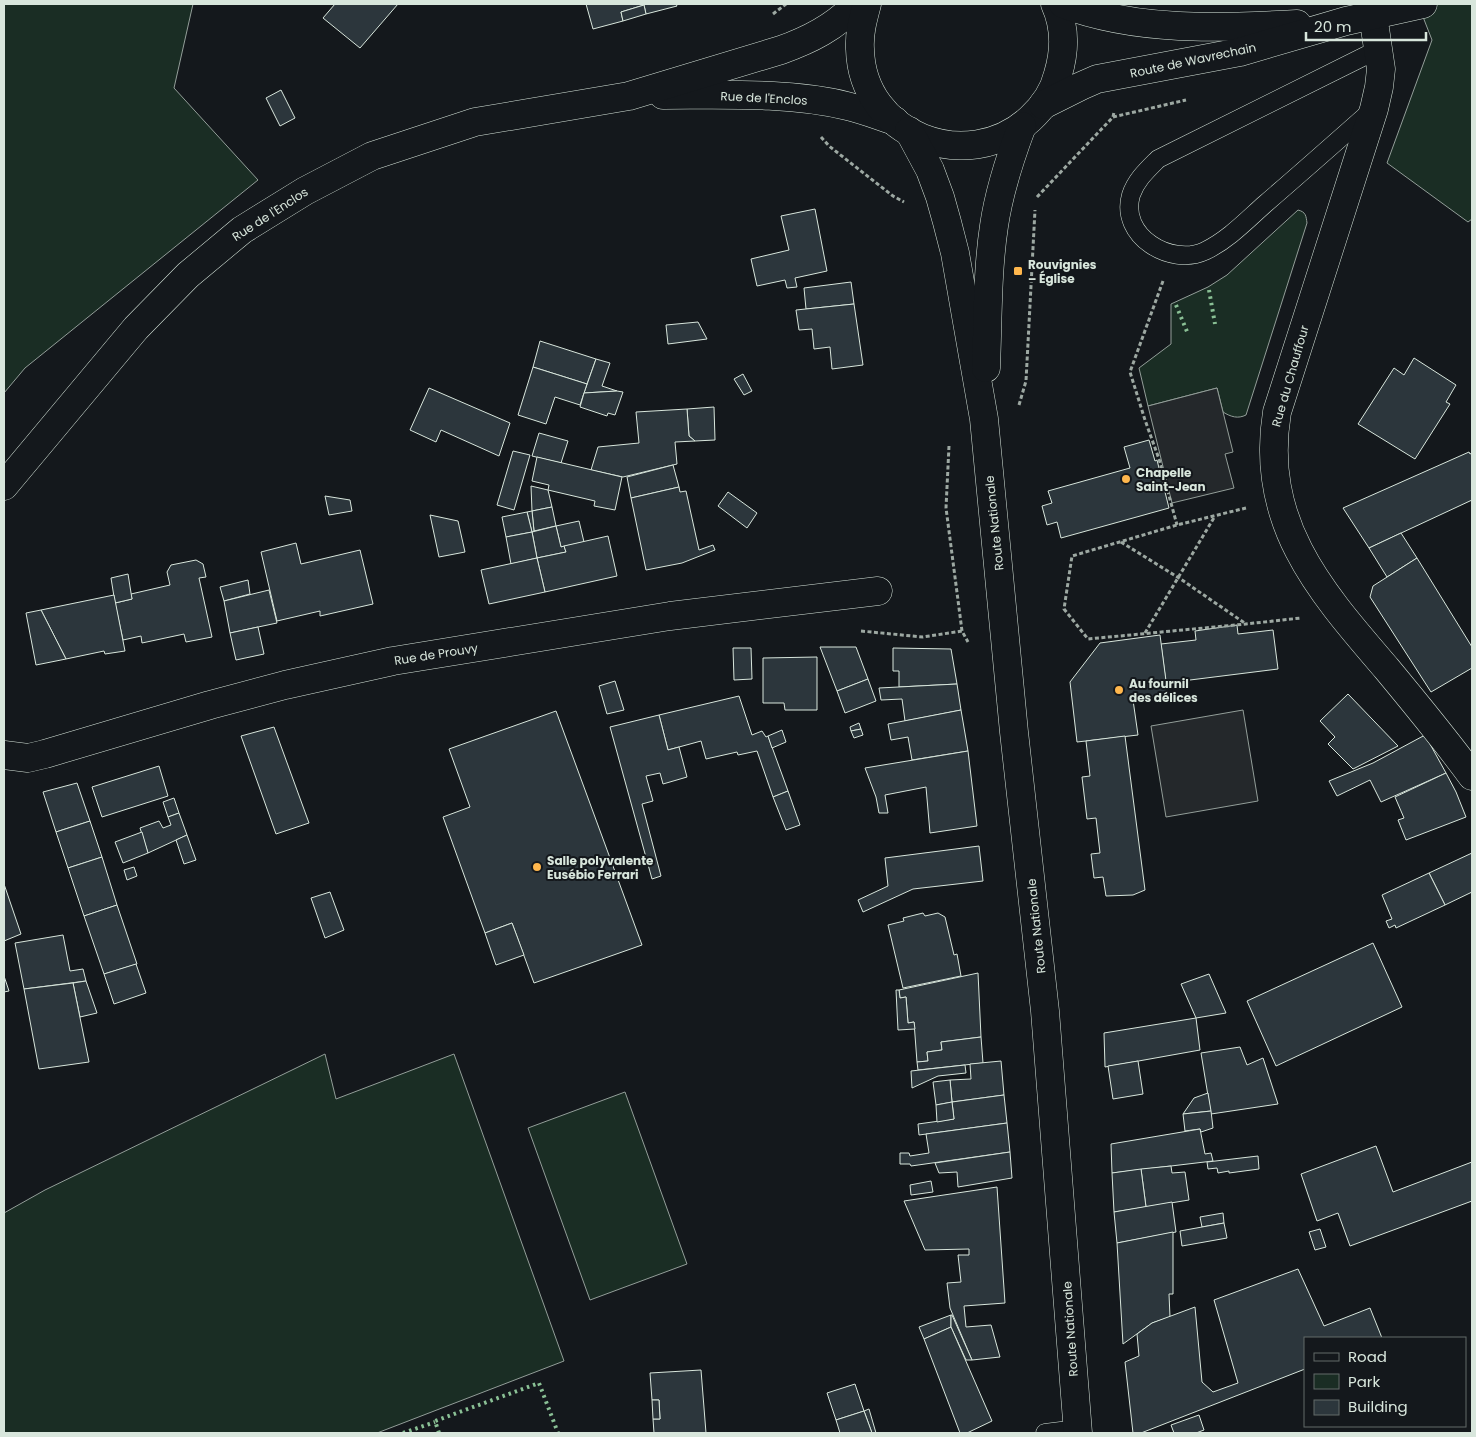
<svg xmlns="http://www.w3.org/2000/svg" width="1476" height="1437" viewBox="0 0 1476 1437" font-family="Poppins,sans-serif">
<rect width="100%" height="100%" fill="#14181c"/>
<g fill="#1a2d24" stroke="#939e99">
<polygon points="4,4 193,4 174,88 258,180 25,368 4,393"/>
<polygon points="1418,4 1472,4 1472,219 1468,222 1387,163 1432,40"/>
<path d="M1298 210C1306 212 1306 216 1307 223L1246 415C1238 419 1231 417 1223 412L1217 388 1148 406 1139 368 1171 344V304L1208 287 1227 275Z"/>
<polygon points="325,1054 336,1099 454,1054 564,1361 377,1433 4,1433 4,1213 45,1190"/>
<polygon points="625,1092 687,1264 590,1300 528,1128"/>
</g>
<g fill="#24282b" stroke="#939e99">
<polygon points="1217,388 1233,452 1225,454 1234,488 1172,503 1148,406"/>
<polygon points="1243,710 1258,801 1166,817 1151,726"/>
</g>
<g fill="#2c363c" stroke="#d8e6dc">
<polygon points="335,4 398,4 360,48 323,18"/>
<polygon points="586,4 676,4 677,6 646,14 644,5 621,12 623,21 593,29"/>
<polygon points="644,5 646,14 623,21 621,12"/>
<polygon points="281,90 295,118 280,126 266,98"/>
<polygon points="815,209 827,271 795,278 797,287 787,288 785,280 757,286 751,259 789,250 781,216"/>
<polygon points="851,282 854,304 806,309 804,288"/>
<polygon points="854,304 863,365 832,369 830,347 814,349 812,329 799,330 796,310"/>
<polygon points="698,322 707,339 668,344 666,325"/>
<polygon points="540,341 596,359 587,384 533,367"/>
<polygon points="1414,358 1456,385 1446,402 1450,404 1415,459 1358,424 1394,368 1404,375"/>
<polygon points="596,359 610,363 602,386 617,391 584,393"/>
<polygon points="533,367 587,384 580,405 555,397 546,424 518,415"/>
<polygon points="743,374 752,391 744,395 734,379"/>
<polygon points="429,388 510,423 499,456 441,430 436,442 410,430"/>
<polygon points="617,391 623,392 615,415 608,413 607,416 580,407 584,393"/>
<polygon points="714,407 715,440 695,441 689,436 687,409"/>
<polygon points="687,409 689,436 695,441 675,442 677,464 623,477 591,470 598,447 639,443 636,412"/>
<polygon points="539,433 568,441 561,463 532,456"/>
<polygon points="1149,440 1155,461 1157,460 1169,508 1061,538 1057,522 1047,525 1042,506 1052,503 1048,491 1130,468 1124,447"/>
<polygon points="513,451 530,455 514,510 497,505"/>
<polygon points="1469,452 1470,454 1472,453 1472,500 1369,548 1343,508"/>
<polygon points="537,457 622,477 615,510 594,506 595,501 548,490 549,485 532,481"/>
<polygon points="673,465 679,487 631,498 627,477"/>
<polygon points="531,486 548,490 552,507 532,511"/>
<polygon points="679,487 680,492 686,491 699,550 713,545 715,550 682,563 646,570 631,498"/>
<polygon points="728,492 757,513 747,528 718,506"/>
<polygon points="325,496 350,500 352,511 329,515"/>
<polygon points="552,507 556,526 534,531 532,511"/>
<polygon points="532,511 534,531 532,532 527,512"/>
<polygon points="527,512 532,532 506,537 502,517"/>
<polygon points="430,515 458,521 465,552 439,557"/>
<polygon points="579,521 584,542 561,547 556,526"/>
<polygon points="556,526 561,547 564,546 566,552 537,558 532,532"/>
<polygon points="532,532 537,558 511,564 506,537"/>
<polygon points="1401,533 1417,558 1387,577 1369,548"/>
<polygon points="608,536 617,576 545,592 537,558 566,552 564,546"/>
<polygon points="296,543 301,564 360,550 373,604 320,616 320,611 277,621 261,552"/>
<polygon points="537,558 545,592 489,604 481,570"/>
<polygon points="1417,558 1472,647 1472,668 1431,692 1370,597 1373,586"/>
<polygon points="196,560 203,564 206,577 199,578 212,637 186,642 184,634 142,643 141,636 123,640 115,603 132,599 131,594 170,585 167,572 171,565"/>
<polygon points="128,574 132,599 115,603 111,578"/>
<polygon points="248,580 250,594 224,601 220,587"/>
<polygon points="269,590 277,623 230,633 224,601"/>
<polygon points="114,595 125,651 105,654 104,651 66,659 41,610"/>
<polygon points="41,610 66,659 36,665 26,613"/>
<polygon points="1237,625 1238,634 1273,630 1278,669 1166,683 1161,644 1196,640 1195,631"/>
<polygon points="258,627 264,654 236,660 230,633"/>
<polygon points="1160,635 1168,696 1133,700 1138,735 1077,742 1070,682 1100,643"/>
<polygon points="820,647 856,647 868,679 837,691"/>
<polygon points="733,648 751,648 752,679 734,680"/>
<polygon points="893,648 951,649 957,684 899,687 899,671 893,671"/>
<polygon points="817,657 817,710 785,710 784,703 763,703 763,658"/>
<polygon points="868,679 876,701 845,713 837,691"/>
<polygon points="615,681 624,710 607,714 599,686"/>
<polygon points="957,684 961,710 905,721 902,699 881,700 879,688"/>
<polygon points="1348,694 1398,746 1353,769 1328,744 1335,737 1320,721"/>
<polygon points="739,696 752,735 762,731 766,737 768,736 788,791 773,797 757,751 738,755 737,752 706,759 701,741 668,750 659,715"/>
<polygon points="961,710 968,751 912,760 908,737 891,740 888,724"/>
<polygon points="556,711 642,945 534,983 512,923 485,933 443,817 470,807 449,749"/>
<polygon points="659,715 668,750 679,747 687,777 663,784 660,773 646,776 653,801 642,804 661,876 652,879 610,727"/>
<polygon points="859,723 861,729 851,731 850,727"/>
<polygon points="274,727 309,823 276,834 241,736"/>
<polygon points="861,729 863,735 854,738 851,731"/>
<polygon points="782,730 786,742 772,748 768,736"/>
<polygon points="1425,735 1446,773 1381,802 1370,780 1337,796 1329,781 1373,763"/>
<polygon points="1125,736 1145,890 1133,895 1106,896 1103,877 1094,878 1091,854 1100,853 1096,818 1087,819 1082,777 1090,776 1086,741"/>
<polygon points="968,751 977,826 930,833 926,787 885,795 888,813 879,813 876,797 865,768"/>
<polygon points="159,766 168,796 102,817 92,787"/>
<polygon points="1446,773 1456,792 1466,817 1406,840 1398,820 1404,818 1395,797"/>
<polygon points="77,783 90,821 56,832 43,792"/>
<polygon points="788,791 800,825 786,830 773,797"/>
<polygon points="174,798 179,813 168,817 163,802"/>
<polygon points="179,813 187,835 148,853 140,828 159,821 163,828 171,825 168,817"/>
<polygon points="90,821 102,857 68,868 56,832"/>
<polygon points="142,832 148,853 123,863 115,842"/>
<polygon points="187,835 196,860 184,864 176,840"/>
<polygon points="979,846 983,881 913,889 863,912 858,900 888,886 885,858"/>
<polygon points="1472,853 1472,892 1445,905 1429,873"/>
<polygon points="102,857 117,905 84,916 68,868"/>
<polygon points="134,867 137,876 127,880 124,870"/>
<polygon points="1429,873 1445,905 1396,928 1395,925 1389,928 1386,921 1392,919 1382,895"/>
<polygon points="4,884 21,934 4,941"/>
<polygon points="330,892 344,930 325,938 311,898"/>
<polygon points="117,905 137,964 104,974 84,916"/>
<polygon points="923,913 925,916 938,913 945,917 954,955 957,954 961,976 903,988 888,925 904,921 903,918"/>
<polygon points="512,923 524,955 496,965 485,933"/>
<polygon points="63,935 70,971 83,969 86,981 24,989 15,943"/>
<polygon points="1373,943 1402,1007 1276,1066 1247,1001"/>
<polygon points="136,964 146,993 114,1004 104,974"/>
<polygon points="978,973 981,1037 941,1042 942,1050 927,1052 928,1061 917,1062 914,1022 908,1023 906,997 900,998 899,990"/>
<polygon points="1209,974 1226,1013 1196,1018 1181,984"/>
<polygon points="4,976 9,991 4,992"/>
<polygon points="86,981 97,1013 80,1017 73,983"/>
<polygon points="73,983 89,1062 39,1069 24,989"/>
<polygon points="896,990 899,990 900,998 906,997 908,1023 914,1022 915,1029 898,1030"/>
<polygon points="1196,1018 1200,1050 1105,1067 1104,1033"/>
<polygon points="981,1037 983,1063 918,1070 917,1062 928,1061 927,1052 942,1050 941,1042"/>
<polygon points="1240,1047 1247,1065 1263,1058 1278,1104 1211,1114 1201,1053"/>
<polygon points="1001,1061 1004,1095 952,1102 950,1080 971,1079 970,1064"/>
<polygon points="1138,1061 1143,1094 1113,1099 1108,1066"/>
<polygon points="965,1065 966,1073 938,1076 912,1088 911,1071"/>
<polygon points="950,1080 952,1102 936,1105 933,1082"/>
<polygon points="1208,1093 1211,1111 1183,1114 1194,1098"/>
<polygon points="1004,1095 1007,1123 919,1135 918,1124 954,1119 952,1102"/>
<polygon points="952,1102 954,1119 937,1122 936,1105"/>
<polygon points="1211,1111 1213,1128 1201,1132 1200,1129 1185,1131 1183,1114"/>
<polygon points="1007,1123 1010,1152 911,1166 910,1164 900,1164 900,1153 909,1153 910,1156 929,1153 926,1134"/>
<polygon points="1200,1129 1205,1154 1211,1153 1213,1161 1112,1173 1111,1144"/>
<polygon points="1376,1146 1393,1192 1472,1162 1472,1201 1350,1246 1338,1213 1317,1221 1301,1174"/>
<polygon points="1010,1152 1012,1178 958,1187 957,1172 939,1173 935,1163"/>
<polygon points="1258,1156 1259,1169 1229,1173 1229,1171 1218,1173 1217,1168 1208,1169 1207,1162"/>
<polygon points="1171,1166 1172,1173 1185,1172 1189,1200 1146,1207 1141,1169"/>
<polygon points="1141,1169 1146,1207 1114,1212 1112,1173"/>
<polygon points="931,1181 933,1192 911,1195 910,1185"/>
<polygon points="997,1187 1005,1303 964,1306 966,1327 991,1325 1000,1357 972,1360 950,1308 947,1283 961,1282 958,1255 969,1255 969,1249 925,1250 904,1201"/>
<polygon points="1172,1202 1176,1232 1117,1243 1114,1212"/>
<polygon points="1223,1213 1224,1223 1202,1227 1200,1217"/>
<polygon points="1224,1223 1227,1238 1182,1246 1180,1231"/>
<polygon points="1320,1229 1326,1247 1315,1250 1309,1232"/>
<polygon points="1173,1232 1173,1294 1169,1294 1170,1317 1152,1323 1123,1344 1117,1243"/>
<polygon points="1298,1269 1324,1326 1370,1308 1382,1338 1305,1338 1305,1369 1141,1433 1133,1433 1125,1362 1139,1356 1137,1334 1152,1323 1195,1307 1202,1382 1213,1392 1238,1383 1214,1300"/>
<polygon points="951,1315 951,1327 924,1339 919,1327"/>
<polygon points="951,1315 952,1315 972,1360 966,1360 951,1327"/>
<polygon points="951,1327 992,1421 967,1433 960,1433 924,1339"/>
<polygon points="701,1370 706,1433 654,1433 653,1419 660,1419 659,1400 652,1400 650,1373"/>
<polygon points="855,1384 864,1411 836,1420 827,1393"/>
<polygon points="652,1400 659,1400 660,1419 653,1419"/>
<polygon points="869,1409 876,1433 872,1433 864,1411"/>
<polygon points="864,1411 872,1433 840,1433 836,1420"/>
<polygon points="1199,1415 1204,1430 1196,1433 1174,1433 1171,1425"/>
</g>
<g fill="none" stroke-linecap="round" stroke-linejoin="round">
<defs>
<g id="service">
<path d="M1371 111C1336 142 1301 173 1265 204 1247 220 1228 240 1205 251 1171 267 1119 236 1131 195 1136 180 1147 170 1158 159L1379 49"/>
<polyline points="1045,1433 1077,1429"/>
</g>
<g id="minor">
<path d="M1373 15 1381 69 1379 87 1374 109 1277 412C1259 523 1320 591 1387 669 1416 704 1445 739 1472 776"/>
<polyline points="4,755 28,758 45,754 210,705 285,685 393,661 670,616 878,591"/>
</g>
<g id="tertiary">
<path d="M663 95C722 95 790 92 847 106 864 110 879 116 895 121"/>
<path d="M4 486 136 328 188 275 242 230 305 191 372 156 475 122 629 96 781 50C809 40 836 27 856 4"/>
</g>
<g id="secondary">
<path d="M867 4C863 19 859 33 860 49 862 136 967 176 1030 119 1043 107 1054 91 1058 74 1065 51 1065 26 1055 4"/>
<path d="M1063 4C1137 32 1220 28 1297 24"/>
<polyline points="1043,105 1081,86 1097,79 1240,52 1346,21 1423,4"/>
<polyline points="909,131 930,170 940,197 947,222 955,253 984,419 1014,732 1045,1011 1078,1433"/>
<path d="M986 368C988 321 987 272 994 226 999 191 1010 158 1022 126"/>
</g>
</defs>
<use href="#service" stroke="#d8e6dc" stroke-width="19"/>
<use href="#minor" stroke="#d8e6dc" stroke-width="29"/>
<use href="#tertiary" stroke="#d8e6dc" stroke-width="29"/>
<use href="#secondary" stroke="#d8e6dc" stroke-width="29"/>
<g stroke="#9da8a2" stroke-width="3" stroke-dasharray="4 2.5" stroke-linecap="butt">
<polyline points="773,14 786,4"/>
<polyline points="1113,117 1186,100"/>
<polyline points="821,137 829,146 893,196 904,202"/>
<polyline points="1037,197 1113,117 1114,112"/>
<polyline points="1163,281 1130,372 1145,420 1159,459 1177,525"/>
<polyline points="1019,405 1026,381 1035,210"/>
<polyline points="949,446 946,508 962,631 968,642"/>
<polyline points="1246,508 1177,525 1072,556 1064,609 1088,639 1246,624 1301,618"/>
<polyline points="1121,542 1179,578 1246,624"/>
<polyline points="861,631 923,637 962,631"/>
<polyline points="1145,633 1215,516"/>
</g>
<use href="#service" stroke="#14181c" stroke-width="18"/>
<use href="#minor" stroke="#14181c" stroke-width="28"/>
<use href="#tertiary" stroke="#14181c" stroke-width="28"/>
<use href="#secondary" stroke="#14181c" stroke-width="28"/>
<g stroke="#8ac095" stroke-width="4" stroke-dasharray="2.5 4" stroke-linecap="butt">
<polyline points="1209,290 1215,324"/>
<polyline points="1176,305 1188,334"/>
<polyline points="403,1433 435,1422"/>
<polyline points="439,1433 435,1421 539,1383 558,1433"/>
</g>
</g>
<g fill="#ffb74d" stroke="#14181c" stroke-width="2">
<rect x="1013" y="266" width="10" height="10" rx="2.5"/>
<circle cx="1126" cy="479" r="5"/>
<circle cx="1119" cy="690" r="5"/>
<circle cx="537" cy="867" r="5"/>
</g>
<g text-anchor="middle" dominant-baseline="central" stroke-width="4" stroke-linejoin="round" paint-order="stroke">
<g font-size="12" fill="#d8e6dc" stroke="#14181c">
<text transform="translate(1193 60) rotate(-12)">Route de Wavrechain</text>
<text transform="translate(764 98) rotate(3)">Rue de l'Enclos</text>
<text transform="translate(270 214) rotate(-33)">Rue de l'Enclos</text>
<text transform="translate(1290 376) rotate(-74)">Rue du Chauffour</text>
<text transform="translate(994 523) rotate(-96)">Route Nationale</text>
<text transform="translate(436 654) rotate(-9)">Rue de Prouvy</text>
<text transform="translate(1036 926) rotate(-96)">Route Nationale</text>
<text transform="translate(1070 1329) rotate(-94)">Route Nationale</text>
</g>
<g font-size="12" font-weight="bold" fill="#d8e6dc" stroke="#14181c" text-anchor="start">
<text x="1028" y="264">Rouvignies<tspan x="1028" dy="14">– Église</tspan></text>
<text x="1136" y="472">Chapelle<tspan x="1136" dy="14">Saint-Jean</tspan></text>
<text x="1129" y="683">Au fournil<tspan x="1129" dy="14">des délices</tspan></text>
<text x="547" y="860">Salle polyvalente<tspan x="547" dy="14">Eusébio Ferrari</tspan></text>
</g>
</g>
<rect width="1476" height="1437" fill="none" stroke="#d8e6dc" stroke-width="10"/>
<rect x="1304" y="1337" width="162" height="90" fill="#14181c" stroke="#626a69"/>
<rect x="1314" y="1353" width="25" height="8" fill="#14181c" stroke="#626a69"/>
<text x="1348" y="1362" font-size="15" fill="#d8e6dc">Road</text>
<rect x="1314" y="1374" width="25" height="15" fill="#1a2d24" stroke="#626a69"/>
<text x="1348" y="1387" font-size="15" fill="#d8e6dc">Park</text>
<rect x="1314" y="1400" width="25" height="15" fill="#2c363c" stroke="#626a69"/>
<text x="1348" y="1412" font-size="15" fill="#d8e6dc">Building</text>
<path d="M1306 32v8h120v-8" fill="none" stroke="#d8e6dc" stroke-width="2.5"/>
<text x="1314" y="32" font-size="15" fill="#d8e6dc" stroke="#14181c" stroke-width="4" paint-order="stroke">20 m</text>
</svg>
